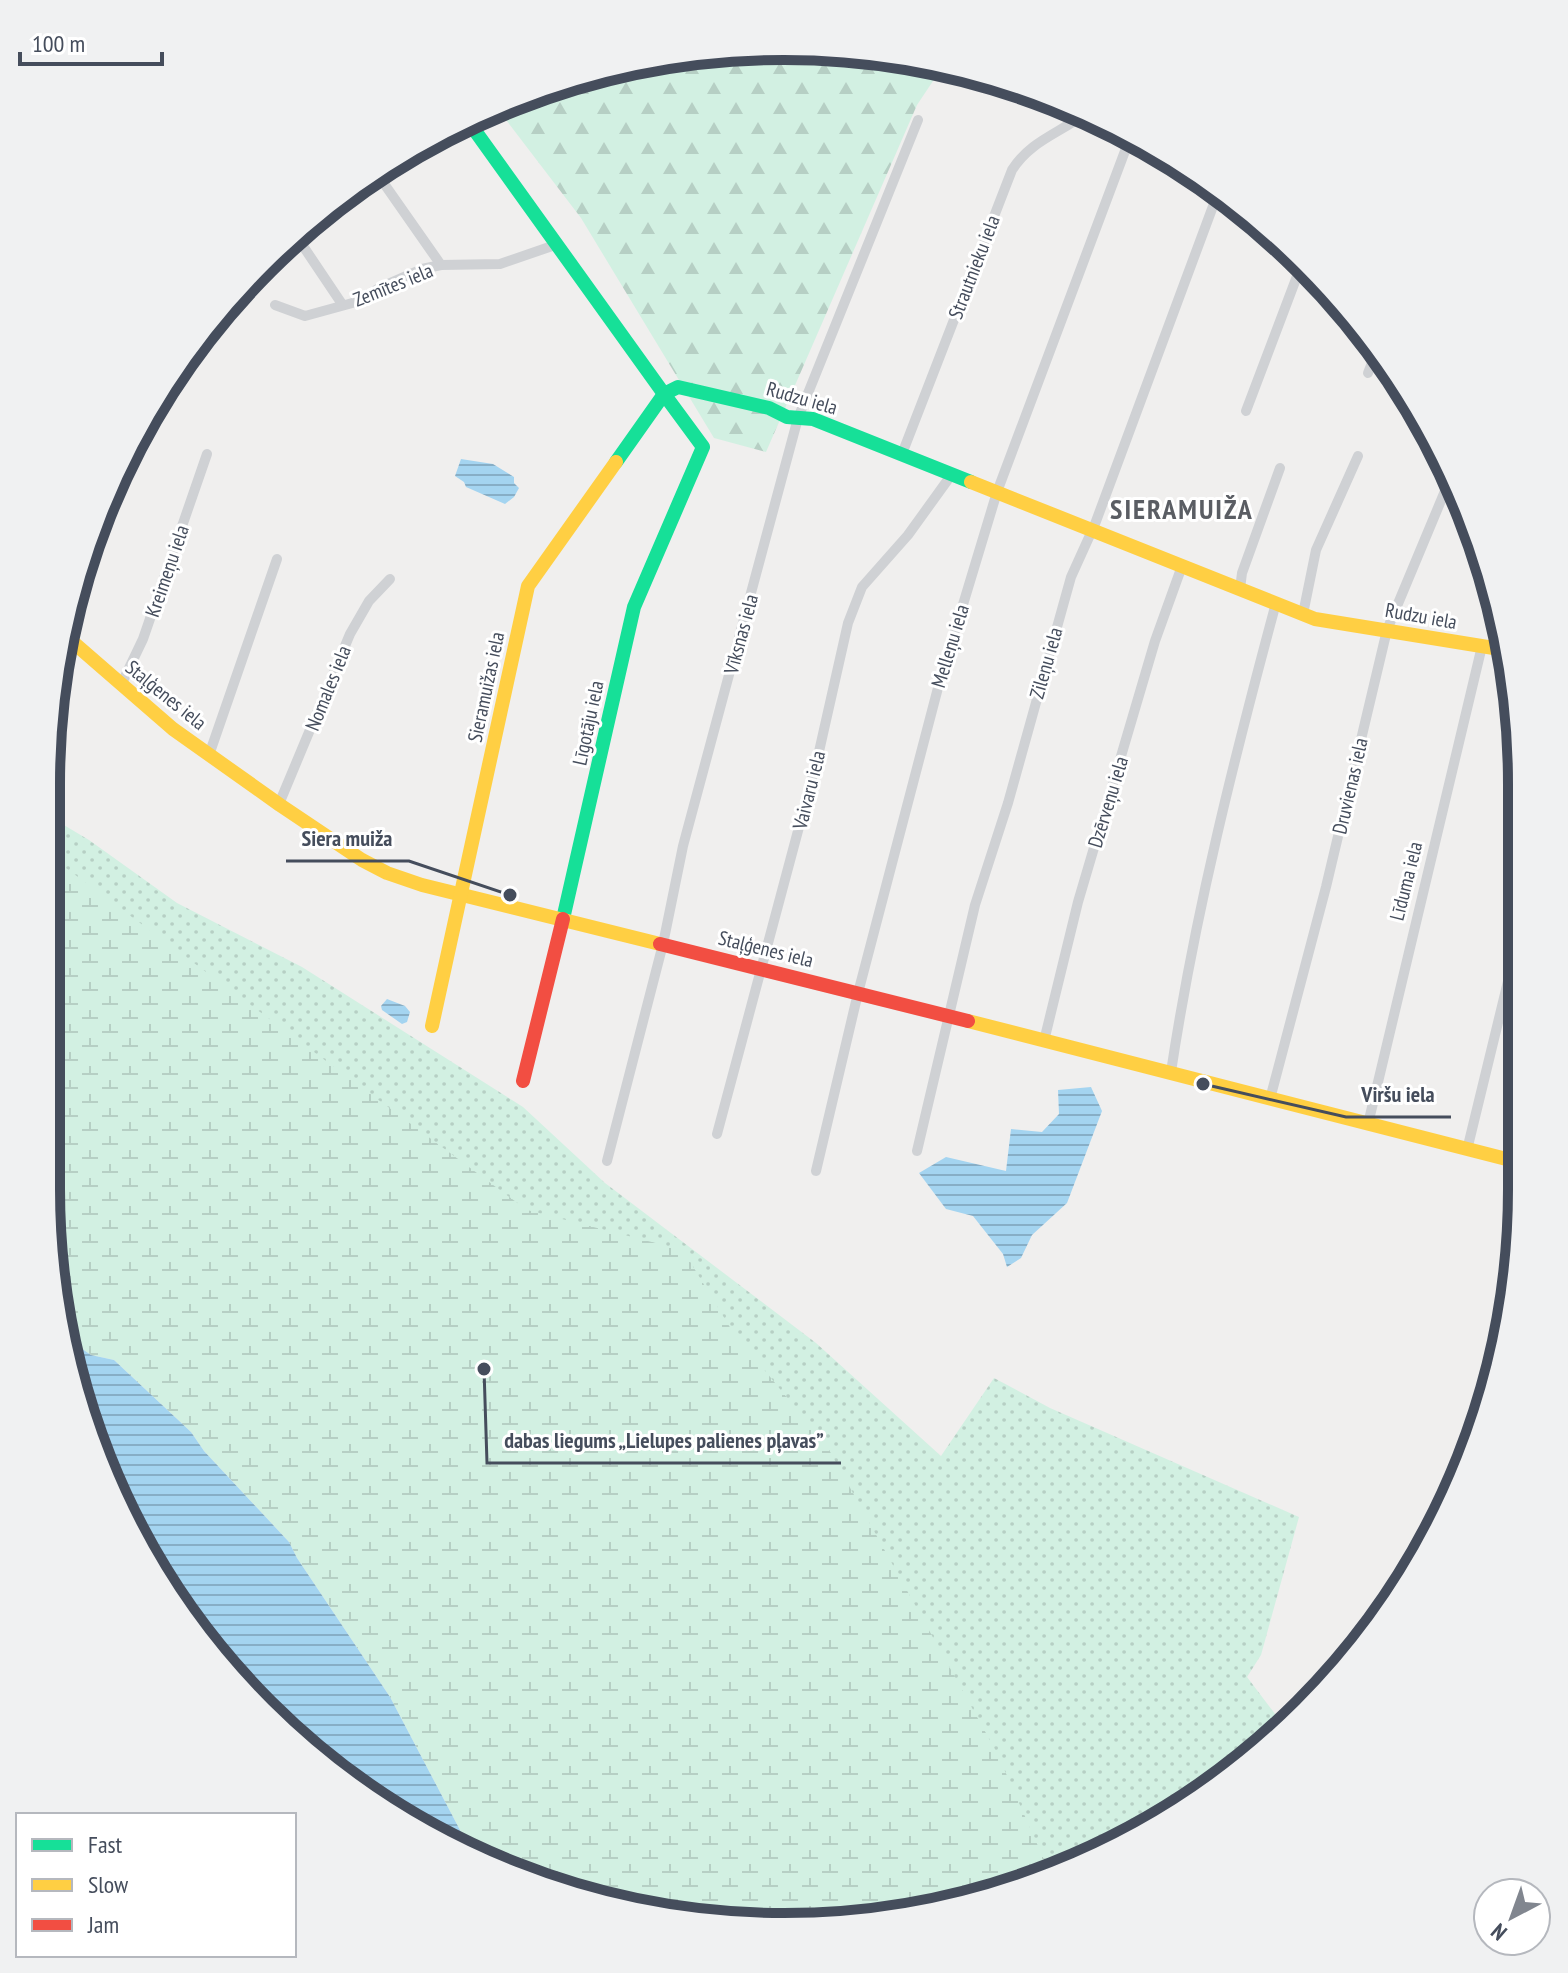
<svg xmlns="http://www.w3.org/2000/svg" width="1568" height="1973" viewBox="0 0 1568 1973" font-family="'PT Sans Narrow',sans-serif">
<defs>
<pattern id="grass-dots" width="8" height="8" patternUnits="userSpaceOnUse" patternTransform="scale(2)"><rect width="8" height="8" fill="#d2f0e2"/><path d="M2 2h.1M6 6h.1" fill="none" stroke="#b6cfc4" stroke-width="1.8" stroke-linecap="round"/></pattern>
<pattern id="forest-firs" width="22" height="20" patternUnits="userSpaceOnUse" patternTransform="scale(2)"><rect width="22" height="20" fill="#d2f0e2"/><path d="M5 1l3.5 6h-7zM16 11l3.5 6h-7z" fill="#b6cfc4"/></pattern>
<pattern id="wetland-marsh" width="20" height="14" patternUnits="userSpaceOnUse" patternTransform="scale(2)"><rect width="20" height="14" fill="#d2f0e2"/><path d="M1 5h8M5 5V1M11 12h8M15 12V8" fill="none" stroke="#b6cfc4"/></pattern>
<pattern id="water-rules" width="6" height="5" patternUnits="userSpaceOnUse" patternTransform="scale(2)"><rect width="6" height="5" fill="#a4d4f0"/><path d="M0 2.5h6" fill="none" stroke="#87aec6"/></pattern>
</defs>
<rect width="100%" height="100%" fill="#f0efee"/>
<path fill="url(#grass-dots)" d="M47 815 89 840 177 903 302 967 523 1107 605 1183 816 1343 941 1456 994 1378 1050 1408 1299 1517 1261 1655 1247 1677 1285 1727C1255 1742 1223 1759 1206 1790L1153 1828 975 1902 784 1927 593 1902 46 1189Z"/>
<polygon fill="url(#forest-firs)" points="833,48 943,66 917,105 766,452 714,438 581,218 497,108 547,85 688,52"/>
<polygon fill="url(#wetland-marsh)" points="47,854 527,1210 683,1250 731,1329 828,1448 997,1753 1049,1871 975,1902 784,1927 593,1902 471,1851 390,1697 297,1558 289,1542 204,1451 191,1432 114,1360 91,1355 65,1337 46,1189"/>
<g fill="url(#water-rules)">
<polygon points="461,459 493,464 514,477 514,483 519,488 514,497 505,504 466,487 464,482 455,476"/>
<polygon points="387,999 405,1006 410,1012 407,1022 402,1024 382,1010 381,1006"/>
<polygon points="1091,1087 1102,1111 1067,1203 1032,1235 1021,1258 1007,1267 1003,1254 973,1216 946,1209 919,1173 946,1157 1006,1171 1011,1129 1042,1132 1059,1114 1058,1090"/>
<polygon points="65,1337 91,1355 114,1360 191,1432 204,1451 289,1542 297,1558 390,1697 471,1851 415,1828 262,1711 145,1558 71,1380"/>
<path d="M1287 1725 1271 1744 1206 1790C1223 1758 1256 1742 1287 1725Z"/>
</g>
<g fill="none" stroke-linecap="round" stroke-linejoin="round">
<g stroke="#cfd1d4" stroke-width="10">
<polyline points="378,175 441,265"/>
<polyline points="299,240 342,304"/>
<polyline points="275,305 305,316 356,302 381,287 422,269 441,265 500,264 558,244"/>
<polyline points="1368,373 1377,350"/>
<polyline points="1246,411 1302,263"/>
<path d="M902 454 1012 170C1030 141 1060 133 1086 113"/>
<polyline points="1240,589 1242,573 1280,468"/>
<polyline points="1303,614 1316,550 1358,456"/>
<polyline points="121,685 143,639 207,454"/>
<polyline points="209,755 277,559"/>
<polyline points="279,804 350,634 369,601 390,579"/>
<polyline points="1044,1041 1078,902 1155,641 1182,566"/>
<path d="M1171 1072C1195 913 1234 759 1276 603"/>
<polyline points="1270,1099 1326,887 1387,630 1450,479"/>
<polyline points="1368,1124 1482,646"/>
<polyline points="717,1134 818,756 848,623 862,587 908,535 952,474"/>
<polyline points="1467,1150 1521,928"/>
<polyline points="917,1151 975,905 1008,803 1071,577 1095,524 1219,190"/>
<polyline points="607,1161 663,944 683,846 798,418 918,120"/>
<polyline points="816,1171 858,993 939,684 997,492 1131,135"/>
</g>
<g stroke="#16e098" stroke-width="14">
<polyline points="468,121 664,394 678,387 769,408 787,417 813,419 971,482"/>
<polyline points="563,919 634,607 703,447 664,394 616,462"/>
</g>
<g stroke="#ffcf43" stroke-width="14">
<polyline points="971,482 1315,619 1506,650"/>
<polyline points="67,637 173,729 280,805 362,860 387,873 422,885 660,944"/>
<polyline points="968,1021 1522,1163"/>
<polyline points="432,1026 528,586 616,462"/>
</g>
<g stroke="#f24e42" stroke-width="14">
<polyline points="660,944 968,1021"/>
<polyline points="523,1081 563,919"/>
</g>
</g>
<g text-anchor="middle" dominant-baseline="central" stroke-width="6" stroke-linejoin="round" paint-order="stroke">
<g font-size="20" fill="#454d5c" stroke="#fff">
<text transform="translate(974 267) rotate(-69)">Strautnieku iela</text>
<text transform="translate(393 285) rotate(-22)">Zemītes iela</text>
<text transform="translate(802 398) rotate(16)">Rudzu iela</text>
<text transform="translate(167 571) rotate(-71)">Kreimeņu iela</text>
<text transform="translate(1421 616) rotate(10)">Rudzu iela</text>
<text transform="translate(741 634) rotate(-75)">Vīksnas iela</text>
<text transform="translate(950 646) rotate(-73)">Melleņu iela</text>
<text transform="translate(1046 663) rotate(-74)">Zileņu iela</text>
<text transform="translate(486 687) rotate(-78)">Sieramuižas iela</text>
<text transform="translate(328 688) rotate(-68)">Nomales iela</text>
<text transform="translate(166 695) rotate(39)">Staļģenes iela</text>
<text transform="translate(588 723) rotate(-78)">Līgotāju iela</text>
<text transform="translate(1350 786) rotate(-77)">Druvienas iela</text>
<text transform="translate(809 790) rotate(-76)">Vaivaru iela</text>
<text transform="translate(1108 802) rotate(-73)">Dzērveņu iela</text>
<text transform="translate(1406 881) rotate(-76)">Līduma iela</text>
<text transform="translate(766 949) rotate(14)">Staļģenes iela</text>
</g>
<g font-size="28" font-weight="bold" letter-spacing="2" fill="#5a5d63" stroke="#fff">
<text x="1182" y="508">SIERAMUIŽA</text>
</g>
</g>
<path d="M0 0H1568V1973H0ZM784 60H784A724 724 0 0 1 1508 784V1189A724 724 0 0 1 784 1913H784A724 724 0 0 1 60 1189V784A724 724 0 0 1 784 60Z" fill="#f0f1f2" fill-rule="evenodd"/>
<path fill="none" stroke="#454d5c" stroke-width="10" d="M784 60H784A724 724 0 0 1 1508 784V1189A724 724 0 0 1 784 1913H784A724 724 0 0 1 60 1189V784A724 724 0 0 1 784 60Z"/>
<path fill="none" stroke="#454d5c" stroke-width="3" d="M510 895L409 861H286M1203 1084L1346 1117H1451M484 1369L487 1463H841"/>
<g fill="#454d5c" stroke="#fff" stroke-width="3">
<circle cx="510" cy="895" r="8"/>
<circle cx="1203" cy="1084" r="8"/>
<circle cx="484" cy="1369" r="8"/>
</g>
<g font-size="22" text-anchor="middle" font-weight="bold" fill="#454d5c" stroke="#fff" stroke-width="6" stroke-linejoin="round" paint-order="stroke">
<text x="347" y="846">Siera muiža</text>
<text x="1398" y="1102">Viršu iela</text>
<text x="664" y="1448">dabas liegums „Lielupes palienes pļavas”</text>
</g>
<rect x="16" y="1813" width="280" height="144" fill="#ffffff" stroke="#b5b8be" stroke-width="2"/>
<rect x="32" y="1839" width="40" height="12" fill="#16e098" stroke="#b5b8be" stroke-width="2"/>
<text x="88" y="1853" font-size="24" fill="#454d5c">Fast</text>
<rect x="32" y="1879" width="40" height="12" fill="#ffcf43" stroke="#b5b8be" stroke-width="2"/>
<text x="88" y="1893" font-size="24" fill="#454d5c">Slow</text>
<rect x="32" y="1919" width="40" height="12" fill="#f24e42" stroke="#b5b8be" stroke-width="2"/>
<text x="88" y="1933" font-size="24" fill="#454d5c">Jam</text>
<g transform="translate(1512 1917) rotate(221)"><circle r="38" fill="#ffffff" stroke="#b5b8be" stroke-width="2"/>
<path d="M0-6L14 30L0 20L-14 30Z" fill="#81868f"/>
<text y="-12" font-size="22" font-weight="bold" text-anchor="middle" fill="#454d5c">N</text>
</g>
<path d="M20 52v12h142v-12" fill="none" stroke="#454d5c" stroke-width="4"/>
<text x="32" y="52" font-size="24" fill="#454d5c" stroke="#ffffff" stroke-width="6" paint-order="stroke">100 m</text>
</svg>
